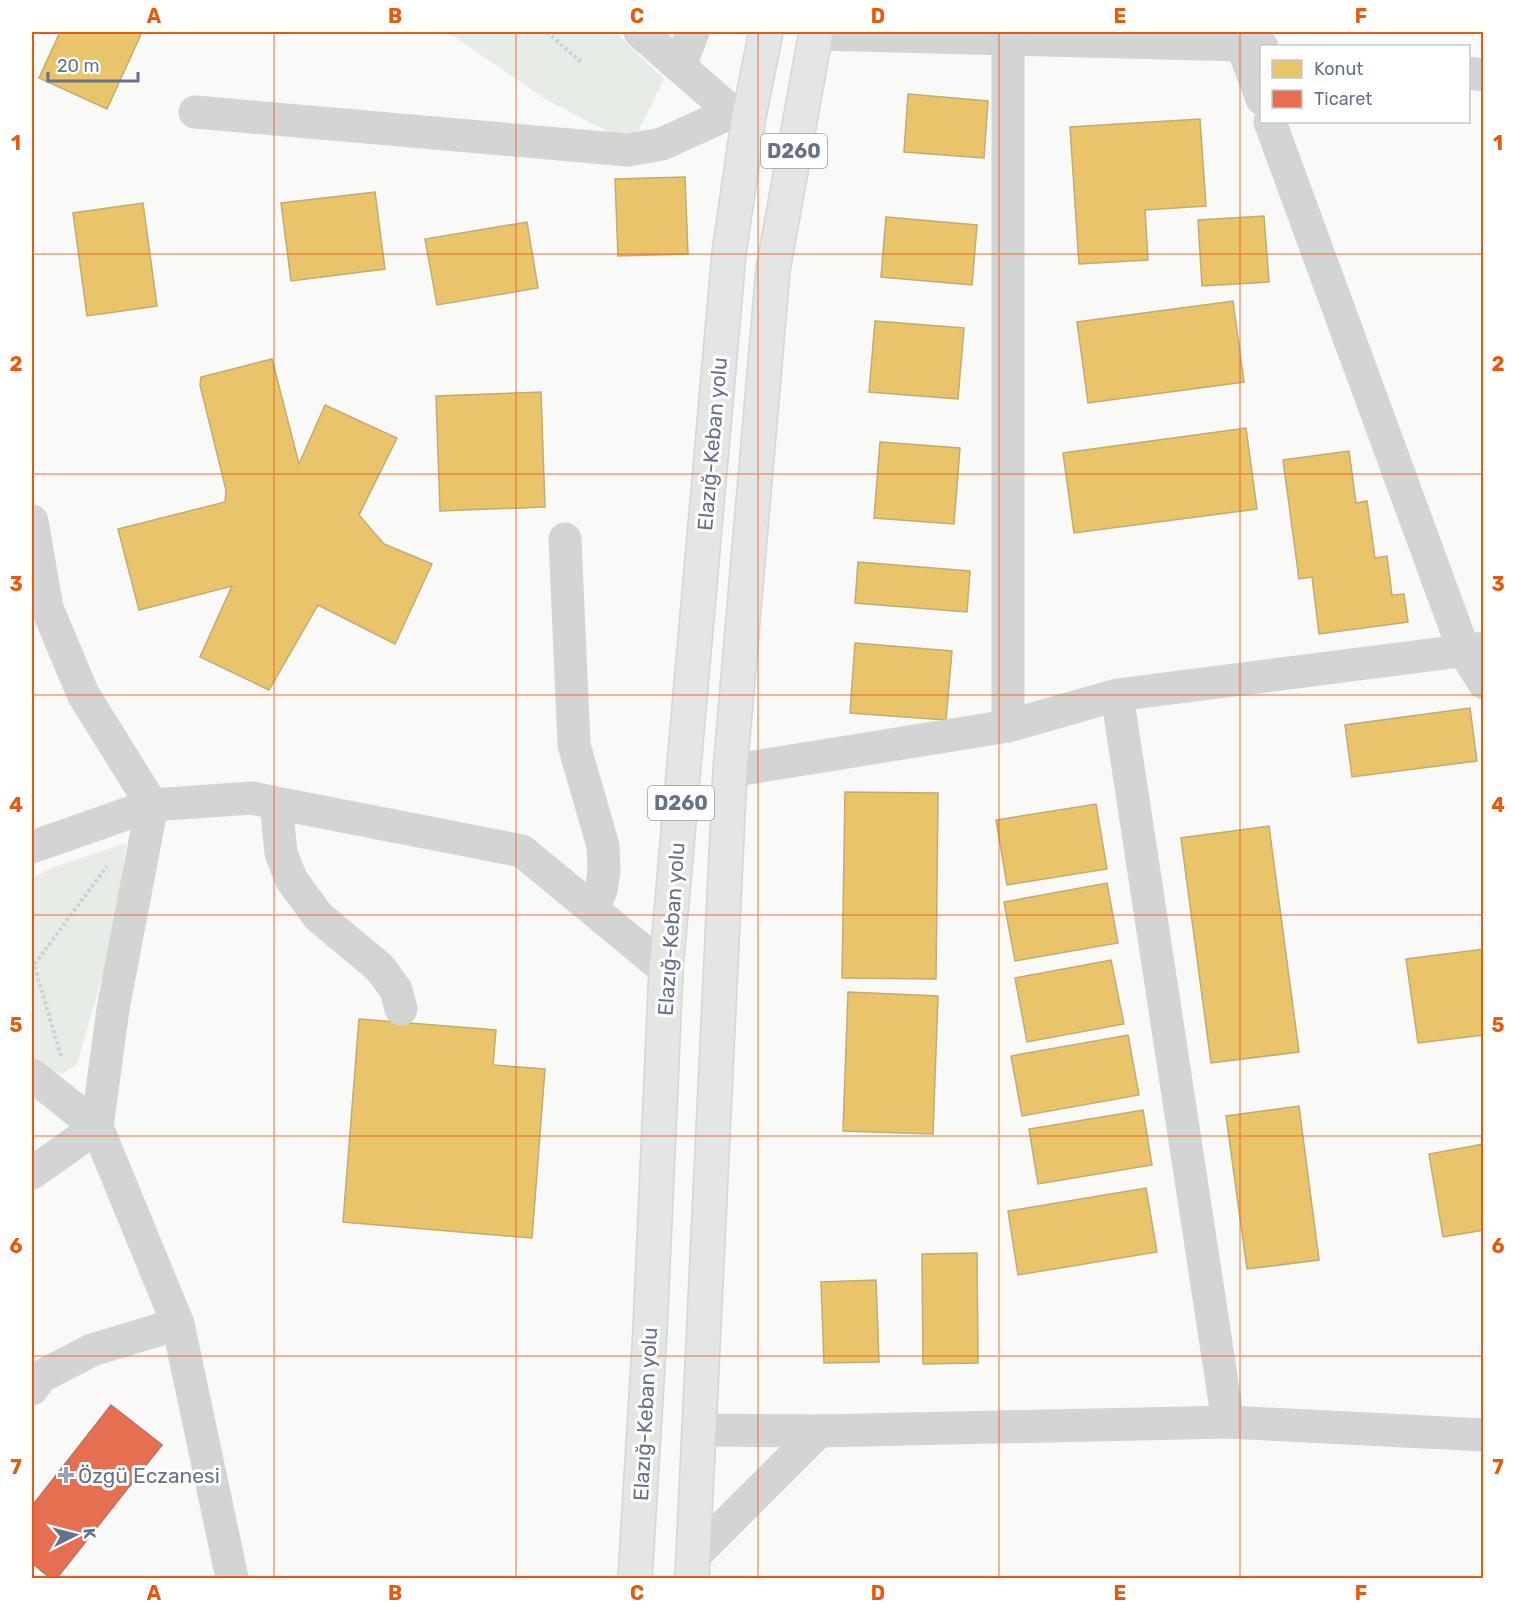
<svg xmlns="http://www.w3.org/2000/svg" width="1515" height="1610" viewBox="0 0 1515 1610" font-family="Rubik,sans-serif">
<rect width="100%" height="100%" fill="#f9f9f8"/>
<g fill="#e7ece6">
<polygon points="448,32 615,32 664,79 632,144 545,99"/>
<polygon points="126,843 117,925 77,1064 62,1074 40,1067 32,1059 32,878 54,867"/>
</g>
<g fill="#e9c46a" stroke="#c2ab74" stroke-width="1.5">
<polygon points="60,32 142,32 107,109 39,78"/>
<polygon points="908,94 988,101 984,158 904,152"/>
<polygon points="1200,119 1206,206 1145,210 1148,260 1079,264 1070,127"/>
<polygon points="685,177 688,254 618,256 615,179"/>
<polygon points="375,192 385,269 291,281 281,203"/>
<polygon points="143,203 157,306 87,316 73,213"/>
<polygon points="1264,216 1269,282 1202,286 1198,220"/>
<polygon points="886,217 977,225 972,285 881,277"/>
<polygon points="527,222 538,288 437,305 425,239"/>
<polygon points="1233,301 1244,382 1088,403 1077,322"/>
<polygon points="875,321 964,328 958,399 869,392"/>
<polygon points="272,359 299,464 325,405 397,438 359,515 384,544 432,564 395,644 318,605 269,690 200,657 232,586 139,610 118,529 225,502 226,490 200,385 201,377"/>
<polygon points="541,392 545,507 440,511 436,396"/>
<polygon points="1246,428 1257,509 1074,533 1063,453"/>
<polygon points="880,442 960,448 954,524 874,518"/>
<polygon points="1349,451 1356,503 1367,501 1375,558 1387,556 1392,595 1404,594 1408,622 1319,634 1312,577 1299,579 1283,460"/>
<polygon points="858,562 970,571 967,612 855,603"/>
<polygon points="855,643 952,651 946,720 850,713"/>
<polygon points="1470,708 1477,761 1352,777 1345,725"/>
<polygon points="845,792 938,793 936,979 842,978"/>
<polygon points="1096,804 1107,869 1007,885 996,820"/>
<polygon points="1269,826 1299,1052 1211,1063 1181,838"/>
<polygon points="1107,883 1118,943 1015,961 1004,902"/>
<polygon points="1484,949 1484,1035 1418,1043 1406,959"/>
<polygon points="1111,960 1124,1024 1027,1042 1015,978"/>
<polygon points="848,992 938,996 933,1134 843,1131"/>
<polygon points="359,1019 496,1030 493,1065 545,1069 532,1238 343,1222"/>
<polygon points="1128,1035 1139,1095 1022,1116 1011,1056"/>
<polygon points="1299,1106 1319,1260 1247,1269 1226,1116"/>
<polygon points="1143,1110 1152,1165 1038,1184 1029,1129"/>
<polygon points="1484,1144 1484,1230 1443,1237 1429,1154"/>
<polygon points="1146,1188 1157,1252 1018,1275 1008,1211"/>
<polygon points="977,1253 978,1363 923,1364 922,1254"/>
<polygon points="876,1280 879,1362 824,1363 821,1282"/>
</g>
<polygon fill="#e76f51" stroke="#c07062" stroke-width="1.5" points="111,1405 162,1445 57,1578 50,1578 32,1563 32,1506"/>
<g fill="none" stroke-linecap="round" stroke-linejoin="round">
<defs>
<g id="highway">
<polyline points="635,1578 650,1331 666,970 729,253 749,116 766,32"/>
<polyline points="692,1578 730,771 773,270 816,32"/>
</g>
</defs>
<use href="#highway" stroke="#d4d6d7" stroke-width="36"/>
<g stroke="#cfd0d2" stroke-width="4" stroke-dasharray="3 3" stroke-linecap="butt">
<polyline points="547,32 582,63"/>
<polyline points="61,1056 34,965 107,866"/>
</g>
<g stroke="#d3d4d4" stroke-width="33">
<polyline points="640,32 732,112 749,116"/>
<polyline points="1242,32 1242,45 1262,99"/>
<polyline points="816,34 1242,45 1262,47"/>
<polyline points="680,66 693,32"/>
<polyline points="1468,73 1484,75"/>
<polyline points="195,112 628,150 662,144 732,112"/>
<polyline points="1270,122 1464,651 1484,683"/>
<polyline points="32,521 47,608 83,694 152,805 113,1009 97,1127 32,1173"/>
<polyline points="565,539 574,745 603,846 604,871 601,890 593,909"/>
<polyline points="1117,695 1228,1422"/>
<polyline points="1008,726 1008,39"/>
<polyline points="730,771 1008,726 1117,695 1484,648"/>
<polyline points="276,803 281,853 291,879 318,916 380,968 396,990 401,1009"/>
<polyline points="32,847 152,805 252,798 276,803 522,851 666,970"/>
<polyline points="32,1075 97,1127 178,1324 232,1578"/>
<polyline points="32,1389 40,1377 92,1350 178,1324"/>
<polyline points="698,1430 819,1431 1228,1422 1484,1435"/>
<polyline points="693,1557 819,1431"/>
</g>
<use href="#highway" stroke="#e4e5e5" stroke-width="33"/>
</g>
<path fill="none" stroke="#e8590c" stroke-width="1.5" stroke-opacity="0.55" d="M274 32V1578M516 32V1578M758 32V1578M999 32V1578M1240 32V1578M32 254H1484M32 474H1484M32 695H1484M32 915H1484M32 1136H1484M32 1356H1484"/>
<path fill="#99a1b1" stroke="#fff" stroke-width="2" d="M63 1466h6v6h6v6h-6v6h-6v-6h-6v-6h6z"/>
<g text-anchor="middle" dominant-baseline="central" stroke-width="6" stroke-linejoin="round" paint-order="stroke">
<g fill="#fff" stroke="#949cae" stroke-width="1.5">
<rect x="761" y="134" width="66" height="34" rx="4.5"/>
<rect x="648" y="786" width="66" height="34" rx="4.5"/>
</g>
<g font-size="20" font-weight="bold" fill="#66728b">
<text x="794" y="151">D260</text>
<text x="681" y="803">D260</text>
</g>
<g font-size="21" fill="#66728b" stroke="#fff">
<text transform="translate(712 444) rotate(-85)">Elazığ-Keban yolu</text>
<text transform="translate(671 929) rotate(-86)">Elazığ-Keban yolu</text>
<text transform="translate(645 1414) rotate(-87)">Elazığ-Keban yolu</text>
</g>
<g font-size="21" fill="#66728b" stroke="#fff" text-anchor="start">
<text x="78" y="1475">Özgü Eczanesi</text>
</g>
</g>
<rect width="1515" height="1610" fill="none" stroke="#ffffff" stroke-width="66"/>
<rect x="1260" y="45" width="210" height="78" fill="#ffffff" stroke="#c2c7d1" stroke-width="1.5"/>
<rect x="1272" y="60" width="30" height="18" fill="#e9c46a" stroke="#c2c7d1" stroke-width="1.5"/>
<text x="1314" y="75" font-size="18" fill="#66728b">Konut</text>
<rect x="1272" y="90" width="30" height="18" fill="#e76f51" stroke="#c2c7d1" stroke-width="1.5"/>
<text x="1314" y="105" font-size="18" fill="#66728b">Ticaret</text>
<g transform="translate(75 1535) rotate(84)" stroke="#ffffff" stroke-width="4.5" paint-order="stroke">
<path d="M0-4.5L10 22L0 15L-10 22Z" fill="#66728b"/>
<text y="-9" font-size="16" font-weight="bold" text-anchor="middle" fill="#66728b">K</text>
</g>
<path d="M48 72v9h90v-9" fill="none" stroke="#66728b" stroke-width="3"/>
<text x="57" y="72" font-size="18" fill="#66728b" stroke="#ffffff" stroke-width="4.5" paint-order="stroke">20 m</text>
<rect x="33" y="33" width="1449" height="1544" fill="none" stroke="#e8590c" stroke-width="2"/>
<g font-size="20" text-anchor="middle" font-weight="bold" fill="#e8590c">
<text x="154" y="23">A</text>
<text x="395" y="23">B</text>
<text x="637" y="23">C</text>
<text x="878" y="23">D</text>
<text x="1120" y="23">E</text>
<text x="1361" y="23">F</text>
<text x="16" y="150">1</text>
<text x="1498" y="150">1</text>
<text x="16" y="371">2</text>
<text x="1498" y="371">2</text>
<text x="16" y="591">3</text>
<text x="1498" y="591">3</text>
<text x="16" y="812">4</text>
<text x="1498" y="812">4</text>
<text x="16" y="1032">5</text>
<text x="1498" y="1032">5</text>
<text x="16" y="1253">6</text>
<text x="1498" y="1253">6</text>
<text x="16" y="1474">7</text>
<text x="1498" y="1474">7</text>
<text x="154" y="1600">A</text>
<text x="395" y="1600">B</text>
<text x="637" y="1600">C</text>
<text x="878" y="1600">D</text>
<text x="1120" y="1600">E</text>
<text x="1361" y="1600">F</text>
</g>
</svg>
